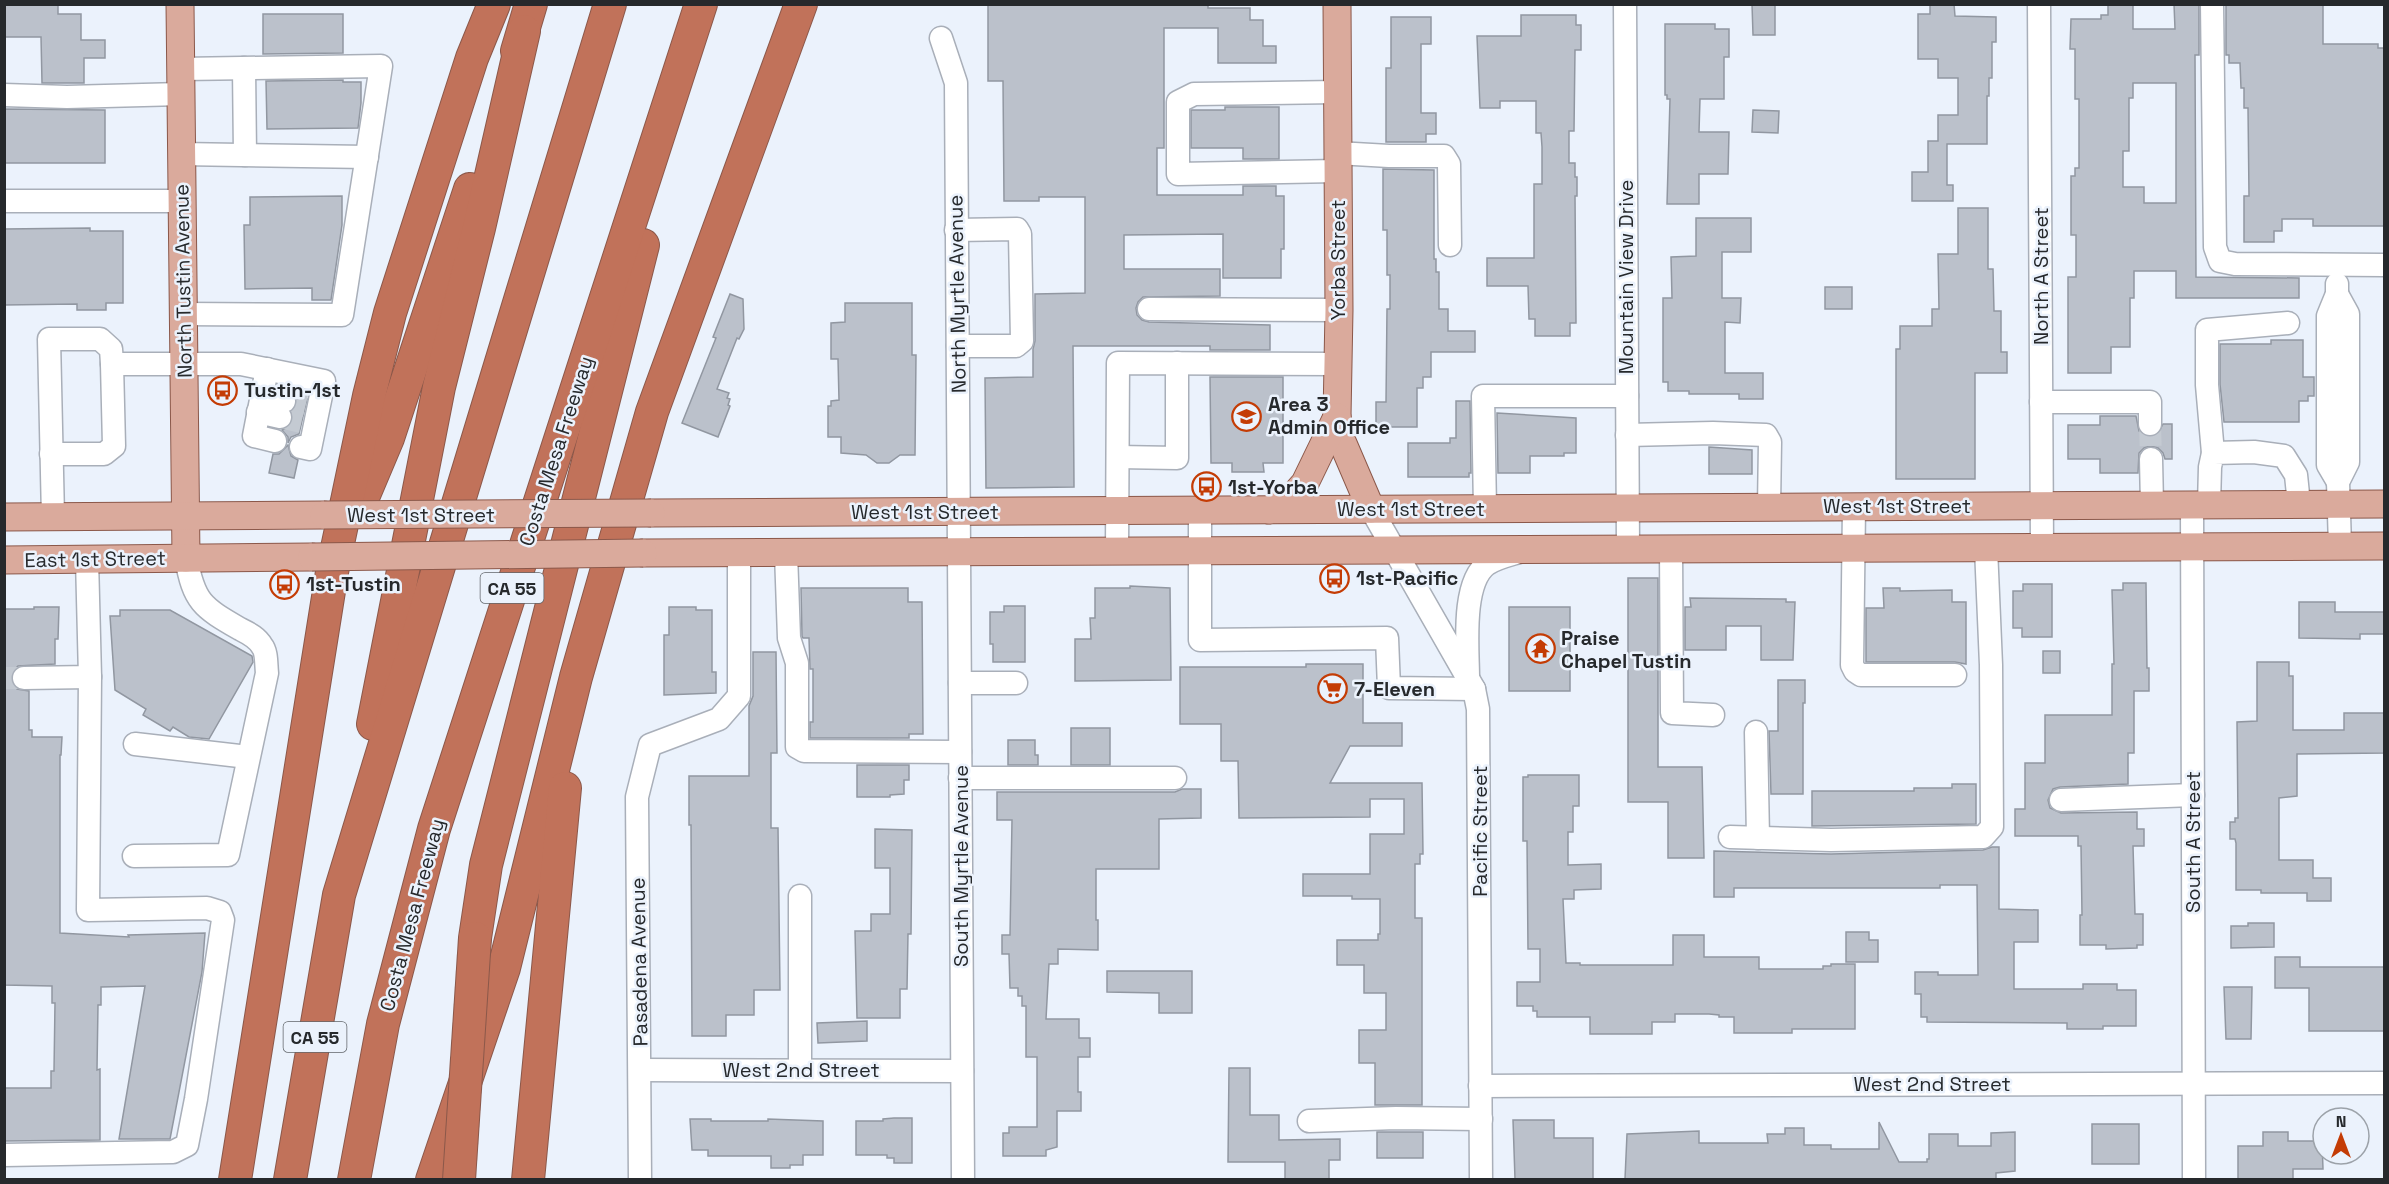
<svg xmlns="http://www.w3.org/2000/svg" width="2389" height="1184" viewBox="0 0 2389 1184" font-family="'Space Grotesk',sans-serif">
<rect width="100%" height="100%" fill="#ebf2fc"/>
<g fill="#bbc1cb" stroke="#9197a1" stroke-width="1.5" fill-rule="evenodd">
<polygon points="4,4 58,4 58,14 81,14 81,40 105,40 105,58 84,58 84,83 42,83 41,37 4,37"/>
<polygon points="988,4 1208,4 1208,8 1250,8 1250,20 1263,20 1263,46 1276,46 1276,63 1218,63 1218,28 1164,28 1164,148 1157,148 1157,195 1243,195 1243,186 1276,186 1276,196 1284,196 1284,249 1281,249 1281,278 1223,278 1223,234 1124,235 1124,269 1220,269 1220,296 1143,297 1138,302 1136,308 1137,315 1142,320 1149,322 1270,325 1270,350 1210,350 1210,346 1073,346 1074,487 986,488 985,378 1033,377 1033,349 1035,341 1035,294 1085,293 1085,197 1039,197 1039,201 1004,201 1003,81 988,81"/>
<polygon points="1752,4 1775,4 1775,35 1753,35"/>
<polygon points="1930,4 1954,4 1955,16 1996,17 1996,42 1992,42 1992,78 1989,78 1989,96 1987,96 1987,144 1947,144 1947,185 1953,185 1953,201 1912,201 1912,172 1928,172 1928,141 1938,141 1938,115 1958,115 1958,78 1938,78 1938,59 1918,59 1918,14 1930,14"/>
<path d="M2108 4H2133V29H2175L2174 4H2199V55H2195L2196 277 2299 278V298H2176V271H2134V298H2130V347H2111V373H2068V277H2076V235H2071V176H2075V168H2079V99H2075V49H2070L2071 19H2101V15H2108ZM2133 83H2176V203H2144V187H2123V151H2129V98H2133Z"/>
<polygon points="2226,4 2323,4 2323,44 2378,44 2378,48 2385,48 2385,226 2313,226 2313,219 2282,219 2282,231 2274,231 2274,242 2244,242 2244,196 2249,196 2248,108 2244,108 2244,88 2241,88 2240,63 2229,63 2229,55 2226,55"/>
<polygon points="263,14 343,14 343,53 263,54"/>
<polygon points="1521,15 1576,15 1576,25 1581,25 1581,50 1575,50 1574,131 1569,131 1569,163 1575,163 1575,177 1577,177 1577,196 1575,196 1576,323 1570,323 1570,336 1535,336 1535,319 1529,319 1528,286 1487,286 1487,258 1534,258 1534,184 1542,184 1542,147 1541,133 1536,133 1536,101 1500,101 1500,108 1480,108 1477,36 1521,36"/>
<polygon points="1391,17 1431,17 1431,44 1421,44 1421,113 1436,113 1436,134 1426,134 1426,142 1386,142 1386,68 1391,68"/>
<polygon points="1665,24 1715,24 1715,29 1729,29 1729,57 1724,57 1724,99 1700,99 1699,132 1729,132 1728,174 1699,174 1699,204 1667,204 1670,99 1667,99 1667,95 1665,95"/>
<polygon points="343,80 343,82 361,82 361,103 358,128 267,129 266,81"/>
<polygon points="1225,107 1279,107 1279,159 1243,159 1243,148 1191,148 1191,110 1225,110"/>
<polygon points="4,109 105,110 105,163 4,163"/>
<polygon points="1753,110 1779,111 1778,133 1752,132"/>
<polygon points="1383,169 1434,170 1434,259 1436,259 1436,272 1439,272 1439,309 1448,309 1448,331 1475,331 1475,352 1431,352 1431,377 1423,377 1423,388 1417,388 1417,427 1376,427 1376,402 1386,402 1387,309 1390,309 1390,275 1387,275 1387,230 1383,230"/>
<polygon points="342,196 342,225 331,300 312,300 312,288 245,289 244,225 250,225 250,197"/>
<polygon points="1958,208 1988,208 1988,269 1993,269 1994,311 2001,311 2001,352 2007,352 2007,373 1975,373 1975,479 1896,479 1896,349 1900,349 1900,326 1932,326 1932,309 1939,309 1938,254 1958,254"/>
<polygon points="1696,218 1751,218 1751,252 1722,252 1722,298 1741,298 1740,323 1725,322 1725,373 1763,373 1763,399 1739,399 1739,394 1689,394 1689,391 1668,391 1668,382 1663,382 1663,298 1672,298 1671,257 1696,256"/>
<polygon points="90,228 90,231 123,231 123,303 106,303 106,310 77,310 77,304 4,305 4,229"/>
<rect x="1825" y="287" width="27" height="22"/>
<polygon points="730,294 743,299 744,329 739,339 737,338 717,389 729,393 727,398 730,399 728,405 730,406 718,437 682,423 716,338 713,337"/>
<polygon points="845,303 912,303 912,355 916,355 915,455 900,455 889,463 877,463 866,455 841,453 841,437 828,437 828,406 831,406 831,401 839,400 838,359 831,359 831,323 845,322"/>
<polygon points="2271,340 2303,340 2303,377 2314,377 2314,396 2308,396 2308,401 2299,401 2299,422 2224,422 2220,384 2220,344 2271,344"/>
<polygon points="1210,377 1283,377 1283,463 1263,463 1264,472 1232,472 1232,463 1211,463"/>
<polygon points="297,397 307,399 299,434 291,437 288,443 288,437 282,430 289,427 293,421 292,412 297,405"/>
<polygon points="1456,401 1470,401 1471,473 1469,473 1469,477 1408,477 1408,443 1450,443 1450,438 1456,438"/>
<polygon points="1497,413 1576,418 1576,453 1564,453 1564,456 1530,456 1530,473 1498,473"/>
<polygon points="2100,416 2136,416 2139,431 2149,437 2157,435 2163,424 2172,424 2172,459 2165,459 2163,453 2158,448 2150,446 2144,448 2139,453 2138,473 2100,473 2100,459 2068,459 2068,425 2100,425"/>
<polygon points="288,445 291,456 298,460 294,478 269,473 273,454 279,454"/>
<polygon points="1709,447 1752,450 1752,474 1709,474"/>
<polygon points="1628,578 1658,578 1658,767 1702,767 1704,858 1668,858 1668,802 1628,802"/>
<polygon points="2123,583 2146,583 2147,668 2149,668 2149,691 2134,691 2134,753 2128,753 2128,784 2060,787 2053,789 2048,800 2050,808 2061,813 2137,812 2137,829 2144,829 2144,846 2133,846 2135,914 2143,914 2143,945 2137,945 2137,948 2106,949 2106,945 2080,945 2080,915 2082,915 2081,846 2078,846 2078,836 2015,836 2015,809 2025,809 2025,763 2045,763 2045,715 2112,715 2112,664 2114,664 2112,590 2123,590"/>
<polygon points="2023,584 2052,584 2052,637 2022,637 2022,628 2013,628 2013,591 2023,591"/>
<polygon points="1130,586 1170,588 1171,680 1075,681 1075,639 1091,639 1090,618 1095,618 1095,588 1130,588"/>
<polygon points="801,588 908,588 908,602 922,602 923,734 909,734 909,738 810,738 810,722 813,722 813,669 810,669 809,638 803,638 802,636"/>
<polygon points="1883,588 1900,588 1900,591 1952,590 1952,602 1966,602 1966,664 1955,662 1866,662 1866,608 1884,608"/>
<polygon points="1690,598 1786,599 1786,602 1795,602 1793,660 1761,660 1761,626 1726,626 1726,650 1685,650 1685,607 1691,607"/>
<polygon points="2299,602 2335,602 2335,612 2385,612 2385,634 2360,634 2360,639 2299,638"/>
<polygon points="1004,606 1025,606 1025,662 993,662 993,644 990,644 990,612 1004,612"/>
<polygon points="34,607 59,607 58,639 55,639 55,664 18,666 12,672 11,679 17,689 29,691 29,730 32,730 32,737 62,737 61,755 60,755 60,933 129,937 128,935 205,933 202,972 170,1139 119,1139 145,986 101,987 101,1005 98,1005 97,1070 100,1069 100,1140 4,1141 4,1088 51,1088 51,1071 54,1071 55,1003 52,1003 52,986 4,985 4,609 34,609"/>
<polygon points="669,607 696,607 696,610 712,610 712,672 716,672 716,693 664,695 664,635 669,635"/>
<rect x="1509" y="607" width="61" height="84"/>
<polygon points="120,610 170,610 252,656 253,662 209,739 189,737 173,727 170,731 143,715 146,709 115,690 110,616 120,616"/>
<rect x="2043" y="651" width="17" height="22"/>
<polygon points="753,652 776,652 777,753 771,753 771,828 778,828 780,990 754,990 754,1015 726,1015 726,1036 692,1036 691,825 689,825 689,776 749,776 749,706 753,696"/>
<polygon points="2257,662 2289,662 2289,676 2293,676 2293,730 2344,730 2344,713 2385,713 2385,753 2297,754 2297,796 2279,798 2279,860 2313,860 2313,878 2331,878 2331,901 2307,901 2307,893 2261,893 2261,890 2236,890 2236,843 2235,839 2230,839 2230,822 2235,822 2235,818 2238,818 2237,722 2257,721"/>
<polygon points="1306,664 1363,664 1363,723 1402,723 1402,746 1350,746 1330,783 1422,783 1423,854 1420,854 1420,864 1415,864 1415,918 1422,918 1422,1105 1375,1105 1375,1063 1359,1063 1359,1030 1386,1030 1386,993 1364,993 1364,965 1337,965 1337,940 1378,940 1378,934 1380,934 1380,899 1352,899 1352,896 1303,896 1303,874 1370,874 1370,834 1404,834 1404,799 1370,799 1370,817 1239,818 1238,761 1221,761 1221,724 1180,724 1180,667 1306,667"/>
<polygon points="1778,680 1805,680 1805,703 1803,703 1803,794 1771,794 1769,731 1778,731"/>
<rect x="1071" y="728" width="39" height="37"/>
<polygon points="1008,740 1035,740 1035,755 1038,755 1038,765 1008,765"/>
<polygon points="857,765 909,765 909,780 904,780 904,794 890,795 890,797 857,797"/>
<polygon points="1528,775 1579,775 1579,806 1573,806 1573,832 1568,832 1568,865 1601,864 1601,889 1574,890 1574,899 1563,899 1566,963 1580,963 1580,965 1673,965 1673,935 1704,935 1704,957 1759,957 1759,969 1823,969 1823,966 1831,966 1831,964 1855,964 1855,1029 1792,1029 1792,1033 1734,1033 1734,1017 1719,1017 1719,1015 1709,1014 1675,1014 1675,1022 1652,1022 1652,1034 1590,1034 1590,1017 1537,1017 1537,1011 1533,1011 1533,1006 1517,1006 1517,982 1540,982 1540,949 1528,949 1527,841 1523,841 1523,777 1528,777"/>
<polygon points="1952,784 1976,784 1976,824 1812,826 1812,791 1914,791 1914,788 1952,788"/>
<polygon points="1182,789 1201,789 1201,818 1159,819 1159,869 1096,869 1096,920 1098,920 1098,950 1058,949 1058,964 1049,964 1046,1019 1079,1019 1079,1038 1090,1038 1090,1057 1078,1057 1078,1092 1081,1092 1081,1111 1057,1111 1057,1147 1046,1150 1046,1156 1003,1156 1003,1133 1009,1133 1009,1127 1037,1127 1037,1057 1026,1057 1026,1006 1022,1006 1022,996 1018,996 1018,988 1010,988 1009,954 1002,954 1002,935 1010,935 1012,820 997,820 997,792 1175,792"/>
<polygon points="875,829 912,830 911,934 908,934 907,989 900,989 900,1018 857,1018 855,931 871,931 871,914 890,914 890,868 875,868"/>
<polygon points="1992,847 1999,847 1999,909 2038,910 2038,942 2014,942 2014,989 2083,989 2083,984 2117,984 2117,990 2136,990 2136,1026 2103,1026 2103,1029 2067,1029 2067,1023 1927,1022 1927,1017 1921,1017 1921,994 1915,994 1915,972 1938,972 1938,975 1978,975 1977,885 1940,885 1940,888 1734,888 1734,897 1714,897 1714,851 1831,854 1983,850"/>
<polygon points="2248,923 2274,923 2274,947 2231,948 2231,926 2248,926"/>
<polygon points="1846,932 1869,932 1869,940 1878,940 1878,962 1846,962"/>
<polygon points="2275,957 2300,957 2300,967 2385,967 2385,1031 2309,1031 2309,988 2275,988"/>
<polygon points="1107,971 1192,971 1192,1013 1159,1013 1159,993 1107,992"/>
<polygon points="2224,987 2252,987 2251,1039 2226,1039"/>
<polygon points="867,1021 867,1041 818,1043 817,1023"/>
<polygon points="1229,1068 1250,1068 1250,1115 1279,1115 1279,1140 1340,1139 1340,1160 1329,1160 1329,1179 1285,1179 1285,1162 1228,1162"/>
<polygon points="894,1118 912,1118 912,1163 894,1163 894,1158 887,1158 887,1155 856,1155 856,1121 883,1121 883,1119"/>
<polygon points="690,1119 711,1119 711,1121 768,1121 768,1119 823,1121 823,1155 803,1155 803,1165 790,1165 790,1168 771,1168 771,1156 708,1156 708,1150 692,1150"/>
<polygon points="1513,1120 1554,1120 1554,1138 1593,1138 1593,1179 1515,1179"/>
<polygon points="1879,1122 1899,1162 1927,1162 1927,1159 1929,1159 1929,1134 1958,1134 1958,1146 1991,1146 1991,1133 2015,1132 2015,1171 1996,1173 1996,1179 1625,1179 1627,1134 1699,1131 1699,1143 1768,1143 1767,1134 1785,1134 1785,1128 1804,1128 1804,1145 1831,1145 1831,1149 1879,1149"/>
<rect x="2092" y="1124" width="47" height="40"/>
<rect x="1377" y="1132" width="46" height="26"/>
<polygon points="2263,1132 2288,1132 2288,1141 2322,1141 2323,1169 2293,1169 2293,1179 2238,1179 2238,1146 2263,1146"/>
</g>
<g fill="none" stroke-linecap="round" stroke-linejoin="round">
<g stroke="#c4cad2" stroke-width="22" stroke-dasharray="22 11" stroke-linecap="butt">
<polyline points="284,401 309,407"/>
<polyline points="280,417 306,423"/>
<polyline points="2150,424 2151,459"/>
<polyline points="4,678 24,678"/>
</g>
<defs>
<g id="minor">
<polyline points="1625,4 1628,549"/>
<polyline points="2039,4 2042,548"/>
<polyline points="2212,4 2215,247 2220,261 2235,264 2384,265"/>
<polyline points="941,38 956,83 963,1180"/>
<polyline points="244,68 245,155"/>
<polyline points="181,69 381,66 342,315 183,314"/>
<polyline points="1337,92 1194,94 1178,102 1178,174 1337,171"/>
<polyline points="4,95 67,97 181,94"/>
<polyline points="1337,153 1389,156 1444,156 1449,164 1450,245"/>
<polyline points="181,154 367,157"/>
<polyline points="4,201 182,201"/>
<polyline points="956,230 1017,229 1020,234 1022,341 1016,346 958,346"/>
<polyline points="2337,284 2337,294 2328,316 2328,465 2338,482"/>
<polyline points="2337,294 2348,314 2348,462 2338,482 2340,546"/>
<polyline points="1149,309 1339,310"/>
<polyline points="267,369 254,436 275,441"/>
<polyline points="262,395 284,401"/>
<polyline points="2041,402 2150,402 2150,424"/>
<polyline points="258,412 280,417"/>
<polyline points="1627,435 1713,433 1766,435 1770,442 1769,507"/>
<polyline points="2213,453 2207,385 2207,330 2288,323"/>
<polyline points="51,454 104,454 114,446 112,364"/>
<polyline points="1118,457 1177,458 1177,363"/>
<polyline points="2151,459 2152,505"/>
<polyline points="2192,505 2194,1180"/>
<polyline points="2209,505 2210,467 2213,453 2254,452 2284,456 2296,475 2299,504"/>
<polyline points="1854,507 1852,665 1855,671 1861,675 1955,675"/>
<polyline points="1371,509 1474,689 1478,709 1481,1180"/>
<polyline points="1485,509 1483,396 1627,396"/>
<polyline points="1200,510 1200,640 1387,638 1389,688 1474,689"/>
<polyline points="53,517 49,339 100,339 111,349 112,364 241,364 324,381 310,449 301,447"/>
<polyline points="1671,549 1672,713 1713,715"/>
<polyline points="1117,551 1118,363 1338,364"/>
<polyline points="786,553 789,638 797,663 797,747 804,751 960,752"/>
<polyline points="24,678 90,677 87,559"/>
<path d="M1468 678C1468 649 1461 583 1487 564 1496 558 1509 555 1519 552"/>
<polyline points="960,683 1016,683"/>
<polyline points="1756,732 1758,838"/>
<polyline points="135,744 248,757"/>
<polyline points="960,778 1175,778"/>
<polyline points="2061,800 2193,795"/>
<polyline points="1730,837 1831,840 1983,837 1992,827 1991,665 1986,548"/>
<path d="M134 856 228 855 267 673C266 665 267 652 262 646 257 637 248 633 240 629 202 607 194 602 186 558"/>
<polyline points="800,896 800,1070"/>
<polyline points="641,1070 962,1071"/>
<polyline points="1480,1086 2384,1083"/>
<polyline points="1309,1121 1396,1118 1481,1119"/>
<polyline points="4,1155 173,1152 187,1145 196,1099 223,920 220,912 207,908 88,910 90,677"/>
<polyline points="640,1180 637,797 650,745 719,719 739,696 739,553"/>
</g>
<g id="major">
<polyline points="180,4 186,558"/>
<polyline points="1337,4 1339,310 1337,417 1341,439 1371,509"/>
<polyline points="1269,510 1290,500 1305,483 1337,417"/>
<polyline points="651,513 2384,504"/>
<polyline points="4,517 324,515"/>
<polyline points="643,553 2384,546"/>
<polyline points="4,560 312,557"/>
</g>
<g id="highway">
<polyline points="517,51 531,4"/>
<polyline points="361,502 388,438 470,189"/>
<polyline points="373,724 439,387 479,228 524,31"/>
<polyline points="475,938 486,865 643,245"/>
<polyline points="235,1180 332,572 369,396 390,313 472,58 494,4"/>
<polyline points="290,1180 339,895 610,4"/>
<polyline points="354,1180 383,1024 434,829 701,4"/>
<polyline points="432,1180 504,968 576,677 652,412 801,4"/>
<polyline points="528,1180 565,788"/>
</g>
</defs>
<use href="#minor" stroke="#a9afb9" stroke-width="25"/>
<use href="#major" stroke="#8b584a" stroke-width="29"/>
<use href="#highway" stroke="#8b584a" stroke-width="34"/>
<use href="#minor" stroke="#fff" stroke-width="22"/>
<use href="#major" stroke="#daaa9c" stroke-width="27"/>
<use href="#highway" stroke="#c1725a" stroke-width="32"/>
<defs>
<g id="major-bridge">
<polyline points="324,515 651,513"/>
<polyline points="312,557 643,553"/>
</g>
<polyline id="highway-bridge" points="459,1180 475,938"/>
</defs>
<use href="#major-bridge" stroke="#8b584a" stroke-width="29" stroke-linecap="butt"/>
<use href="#highway-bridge" stroke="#8b584a" stroke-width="34" stroke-linecap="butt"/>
<use href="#major-bridge" stroke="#daaa9c" stroke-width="27"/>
<use href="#highway-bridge" stroke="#c1725a" stroke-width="32"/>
</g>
<defs>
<symbol id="bus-ring" viewBox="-11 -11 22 22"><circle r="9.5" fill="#ebf2fc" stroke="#c43c05" stroke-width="1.5"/><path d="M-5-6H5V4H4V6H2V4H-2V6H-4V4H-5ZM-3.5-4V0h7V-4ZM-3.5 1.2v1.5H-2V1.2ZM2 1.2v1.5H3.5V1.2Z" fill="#c43c05"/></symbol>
<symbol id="school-ring" viewBox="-11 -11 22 22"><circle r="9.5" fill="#ebf2fc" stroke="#c43c05" stroke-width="1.5"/><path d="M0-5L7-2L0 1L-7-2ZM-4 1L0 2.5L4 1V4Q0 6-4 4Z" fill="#c43c05"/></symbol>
<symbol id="temple-ring" viewBox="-11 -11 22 22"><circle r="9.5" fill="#ebf2fc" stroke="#c43c05" stroke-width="1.5"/><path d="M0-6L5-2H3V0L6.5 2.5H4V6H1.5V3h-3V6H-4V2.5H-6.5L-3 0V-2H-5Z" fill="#c43c05"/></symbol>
<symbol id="supermarket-ring" viewBox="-11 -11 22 22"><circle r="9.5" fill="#ebf2fc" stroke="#c43c05" stroke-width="1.5"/><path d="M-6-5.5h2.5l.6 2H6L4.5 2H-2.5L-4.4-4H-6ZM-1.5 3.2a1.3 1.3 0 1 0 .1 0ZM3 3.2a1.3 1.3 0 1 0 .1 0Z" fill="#c43c05"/></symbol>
</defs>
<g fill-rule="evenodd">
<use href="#bus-ring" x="206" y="374" width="33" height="33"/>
<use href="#school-ring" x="1230" y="400" width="33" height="33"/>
<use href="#bus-ring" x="1190" y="470" width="33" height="33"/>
<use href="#bus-ring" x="1318" y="562" width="33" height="33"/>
<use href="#bus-ring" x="268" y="568" width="33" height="33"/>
<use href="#temple-ring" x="1524" y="632" width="33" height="33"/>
<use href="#supermarket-ring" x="1316" y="672" width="33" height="33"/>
</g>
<g text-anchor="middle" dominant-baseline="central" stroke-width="5" stroke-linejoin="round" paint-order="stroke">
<g fill="#ebf2fc" stroke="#61656a" stroke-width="1.5">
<rect x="480.5" y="573" width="63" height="30" rx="4.5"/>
<rect x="283.5" y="1022" width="63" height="30" rx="4.5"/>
</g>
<g font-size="18" font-weight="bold" fill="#26292c">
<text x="512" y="588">CA 55</text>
<text x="315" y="1037">CA 55</text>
</g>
<g font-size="20" fill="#26292c" stroke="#ebf2fc">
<text transform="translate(1338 260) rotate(-90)">Yorba Street</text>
<text transform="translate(2041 276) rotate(-90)">North A Street</text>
<text transform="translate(1626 277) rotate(-90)">Mountain View Drive</text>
<text transform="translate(183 281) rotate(-91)">North Tustin Avenue</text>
<text transform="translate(957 294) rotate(-91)">North Myrtle Avenue</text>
<text transform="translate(556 451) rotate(-72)">Costa Mesa Freeway</text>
<text x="1897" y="506">West 1st Street</text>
<text x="1411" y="509">West 1st Street</text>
<text x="925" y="512">West 1st Street</text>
<text x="421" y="515">West 1st Street</text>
<text transform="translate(95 559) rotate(-1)">East 1st Street</text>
<text transform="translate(1480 831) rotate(-90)">Pacific Street</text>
<text transform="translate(2193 842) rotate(-90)">South A Street</text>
<text transform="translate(961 866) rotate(-90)">South Myrtle Avenue</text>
<text transform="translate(412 915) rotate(-75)">Costa Mesa Freeway</text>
<text transform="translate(639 962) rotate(-91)">Pasadena Avenue</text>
<text x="801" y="1070">West 2nd Street</text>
<text x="1932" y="1084">West 2nd Street</text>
</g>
<g font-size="20" font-weight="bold" fill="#26292c" stroke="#ebf2fc" text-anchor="start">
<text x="244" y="390">Tustin-1st</text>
<text x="1268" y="404">Area 3<tspan x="1268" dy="23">Admin Office</tspan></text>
<text x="1228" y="487">1st-Yorba</text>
<text x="1356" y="578">1st-Pacific</text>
<text x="306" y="584">1st-Tustin</text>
<text x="1561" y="638">Praise<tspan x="1561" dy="23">Chapel Tustin</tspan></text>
<text x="1354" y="689">7-Eleven</text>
</g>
</g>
<rect width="2389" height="1184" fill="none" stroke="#26292c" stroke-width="12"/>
<g transform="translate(2341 1136)"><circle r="28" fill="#ebf2fc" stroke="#9ca2a9" stroke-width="1.5"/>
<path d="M0-4.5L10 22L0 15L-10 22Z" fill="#c43c05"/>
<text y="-9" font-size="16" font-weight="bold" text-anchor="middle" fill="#26292c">N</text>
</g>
</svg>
